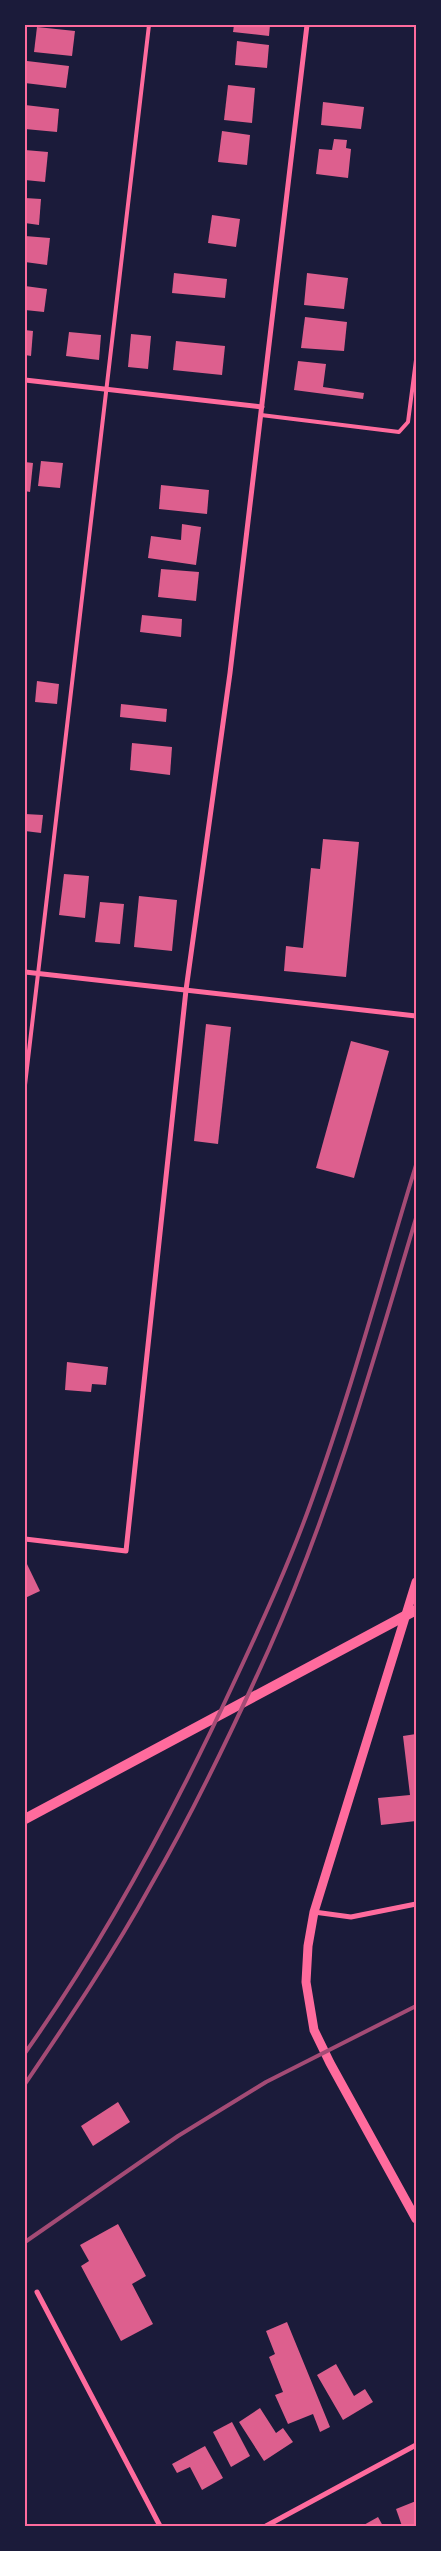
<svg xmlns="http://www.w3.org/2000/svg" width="441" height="2551" viewBox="0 0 441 2551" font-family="'Fira Sans Condensed',sans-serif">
<rect width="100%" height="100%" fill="#1b1b3a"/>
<g fill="#dd5f8e">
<polygon points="234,25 270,25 269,36 233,32"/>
<polygon points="37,27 75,31 72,56 34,52"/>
<polygon points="237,41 269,45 267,68 235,65"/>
<polygon points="27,61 69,66 66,88 25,83"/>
<polygon points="228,85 255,88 252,123 224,120"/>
<polygon points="323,102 364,107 361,129 321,125"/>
<polygon points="25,105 59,109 57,132 25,129"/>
<polygon points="222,131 250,135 247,165 218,162"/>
<polygon points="334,139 347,140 346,148 351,149 348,178 316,174 319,149 332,150"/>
<polygon points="25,150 48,152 45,182 25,180"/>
<polygon points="25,198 41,199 39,225 25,223"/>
<polygon points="212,215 240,219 236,247 208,243"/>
<polygon points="25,236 50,238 47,265 25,262"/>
<polygon points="174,273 227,279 225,298 172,293"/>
<polygon points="307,273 348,278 344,309 304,305"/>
<polygon points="25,286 47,289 44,312 25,310"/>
<polygon points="305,317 347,322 344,351 301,348"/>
<polygon points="25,330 33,331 31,356 25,355"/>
<polygon points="69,332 101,335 99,360 66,356"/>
<polygon points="131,334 151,336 148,369 128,367"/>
<polygon points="176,341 225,346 222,375 173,370"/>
<polygon points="298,361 326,364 323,387 364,393 363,399 294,390"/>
<polygon points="41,461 63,463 60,488 38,486"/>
<polygon points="25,462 33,463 30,492 25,491"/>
<polygon points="161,485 209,490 207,514 159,509"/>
<polygon points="182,524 201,527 196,565 148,558 151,536 181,540"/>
<polygon points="161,569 199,572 196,601 158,597"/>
<polygon points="142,615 182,619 181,637 140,632"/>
<polygon points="37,681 59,684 57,704 35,702"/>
<polygon points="121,704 167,709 166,722 120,717"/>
<polygon points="132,743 172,747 170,775 130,770"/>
<polygon points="25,814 43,815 41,833 25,831"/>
<polygon points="323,839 359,842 346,977 284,971 286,946 303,948 311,868 320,869"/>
<polygon points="64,874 89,876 85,918 59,915"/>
<polygon points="139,896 177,900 172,951 134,947"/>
<polygon points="100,902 124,904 120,944 95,942"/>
<polygon points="206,1024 231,1027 218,1144 194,1141"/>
<polygon points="351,1041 389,1051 354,1178 316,1168"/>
<polygon points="67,1362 108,1367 106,1385 92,1384 91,1392 65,1390"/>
<polygon points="25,1560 40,1591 25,1598"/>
<polygon points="416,1734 416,1821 381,1825 378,1798 410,1795 403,1736"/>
<polygon points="118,2102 130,2122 93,2146 81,2126"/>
<polygon points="118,2224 146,2276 132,2284 153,2324 121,2341 81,2266 89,2261 80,2245"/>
<polygon points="287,2322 330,2427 320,2432 313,2414 288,2424 275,2395 283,2392 269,2357 275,2354 266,2331"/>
<polygon points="336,2364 354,2396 365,2389 373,2402 343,2420 317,2375"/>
<polygon points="260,2408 276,2433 283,2428 293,2442 264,2461 239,2422"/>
<polygon points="232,2422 250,2456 231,2467 213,2432"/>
<polygon points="205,2446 223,2478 202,2490 190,2467 177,2473 172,2464"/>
<polygon points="416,2501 416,2526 402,2526 396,2509"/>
<polygon points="378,2517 383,2526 362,2526"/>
</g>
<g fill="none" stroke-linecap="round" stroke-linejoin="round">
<g stroke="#ff6b9d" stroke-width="4">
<polyline points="261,415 399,432 408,422 416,360"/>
<polyline points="25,1085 149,25"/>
</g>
<g stroke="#ff6b9d" stroke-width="5">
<polyline points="25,380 262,407"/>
<polyline points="25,972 416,1016"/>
<polyline points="25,1539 126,1551 186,990 230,673 307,25"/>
<polyline points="314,1912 351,1917 416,1904"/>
<polyline points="37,2292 160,2526"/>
<polyline points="266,2526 416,2445"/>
</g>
<polyline stroke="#ff6b9d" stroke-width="9" points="416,1582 314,1912 308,1946 306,1982 314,2030 330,2063 416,2219"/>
<polyline stroke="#ff6b9d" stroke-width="10" points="25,1819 416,1610"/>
<g stroke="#a44b75" stroke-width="4">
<path d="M25 2053C108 1936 176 1808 236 1678 264 1618 291 1559 313 1497 352 1388 382 1276 416 1165"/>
<path d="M25 2084C69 2019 113 1954 151 1885 195 1809 233 1729 269 1649 331 1510 373 1363 416 1218"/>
<polyline points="25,2242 178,2136 266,2082 416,2006"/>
</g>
</g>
<rect width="441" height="2551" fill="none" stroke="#1b1b3a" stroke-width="52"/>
<rect x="26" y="26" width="389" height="2499" fill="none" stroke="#ff6b9d" stroke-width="2"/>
</svg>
